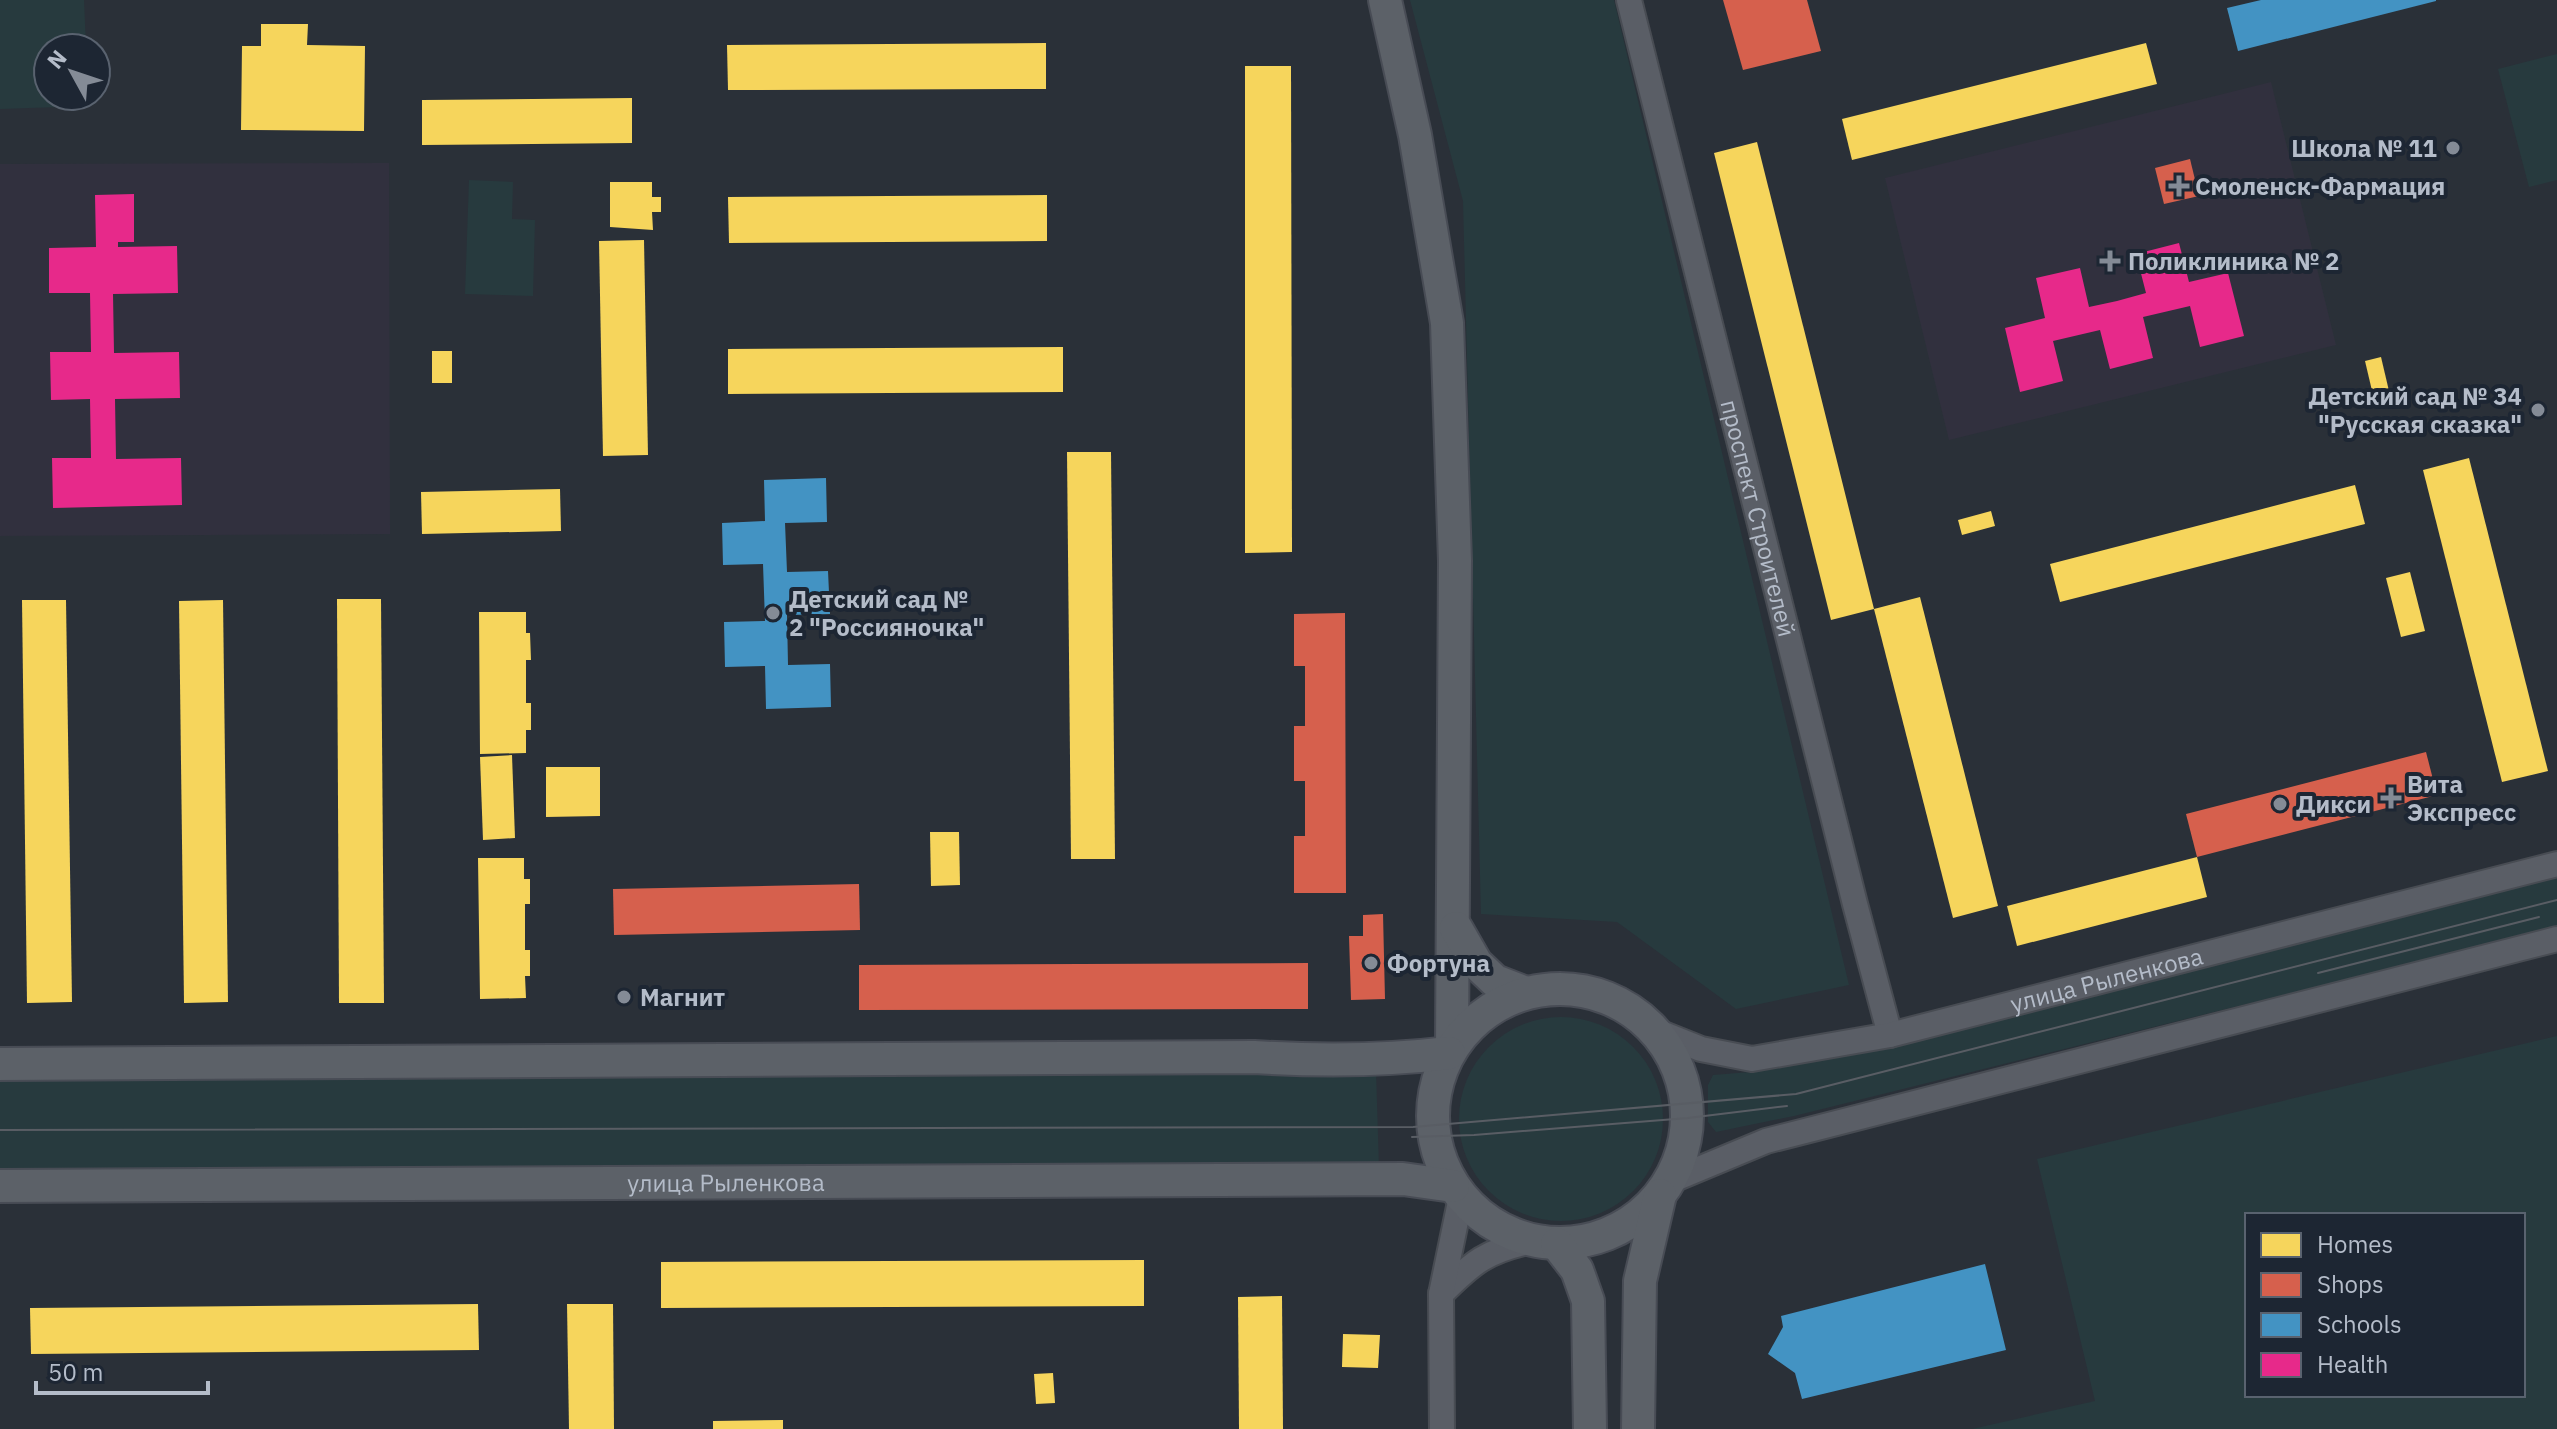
<svg xmlns="http://www.w3.org/2000/svg" width="2557" height="1429" viewBox="0 0 2557 1429" font-family="'IBM Plex Sans',sans-serif">
<rect width="100%" height="100%" fill="#2a3038"/>
<g fill="#31303e">
<polygon points="2271,82 2336,345 1949,440 1885,178"/>
<polygon points="389,163 390,534 0,536 0,164"/>
</g>
<g fill="#273a3e" fill-rule="evenodd">
<polygon points="0,0 84,0 86,48 48,48 48,96 88,96 88,106 0,109"/>
<polygon points="1410,0 1614,0 1849,985 1736,1009 1617,922 1481,914 1463,201"/>
<polygon points="2557,54 2557,180 2529,187 2498,69"/>
<polygon points="469,180 513,182 512,219 535,220 533,296 465,294"/>
<polygon points="2557,868 2557,927 1794,1116 1716,1132 1708,1122 1708,1085 1713,1075 1750,1072"/>
<circle cx="1561" cy="1119" r="102"/>
<path d="M2557 1036V1429H1972L2095 1401 2037 1159ZM2247 1215H2523V1395H2247Z"/>
<polygon points="1376,1072 1379,1167 0,1169 0,1081"/>
</g>
<g fill="#f6d55c">
<polygon points="261,24 308,24 307,45 365,46 364,131 241,130 242,46 261,46"/>
<polygon points="1046,43 1046,89 728,90 727,45"/>
<polygon points="2146,43 2157,84 1852,160 1842,119"/>
<polygon points="1245,66 1291,66 1292,552 1245,553"/>
<polygon points="632,98 632,143 422,145 422,100"/>
<polygon points="1757,142 1874,609 1831,620 1714,153"/>
<polygon points="610,182 652,182 652,197 661,197 661,212 652,212 653,230 610,227"/>
<polygon points="1047,195 1047,241 729,243 728,197"/>
<polygon points="644,240 648,455 603,456 599,241"/>
<polygon points="1063,347 1063,392 728,394 728,349"/>
<rect x="432" y="351" width="20" height="32"/>
<polygon points="2381,357 2389,391 2373,395 2365,361"/>
<polygon points="1067,452 1111,452 1115,859 1071,859"/>
<polygon points="2469,458 2548,771 2502,782 2423,470"/>
<polygon points="2355,485 2365,524 2060,602 2050,564"/>
<polygon points="560,489 561,531 422,534 421,492"/>
<polygon points="1991,511 1995,526 1962,535 1958,520"/>
<polygon points="2410,572 2425,631 2401,637 2386,578"/>
<polygon points="1920,597 1998,906 1953,918 1874,609"/>
<polygon points="337,599 381,599 384,1003 339,1003"/>
<polygon points="22,600 66,600 72,1002 27,1003"/>
<polygon points="223,600 228,1002 184,1003 179,601"/>
<polygon points="479,612 526,612 526,633 530,633 531,660 526,660 526,703 531,703 531,730 526,730 526,753 480,754"/>
<polygon points="512,755 515,838 483,840 480,757"/>
<polygon points="546,767 600,767 600,816 546,817"/>
<polygon points="930,832 959,832 960,885 931,886"/>
<polygon points="2197,857 2207,897 2017,946 2007,906"/>
<polygon points="478,858 524,858 524,879 530,879 530,904 525,904 525,950 530,950 530,976 525,976 526,998 480,999"/>
<polygon points="1144,1260 1144,1306 661,1308 661,1262"/>
<polygon points="1282,1296 1283,1429 1239,1429 1238,1297"/>
<polygon points="478,1304 479,1350 31,1354 30,1308"/>
<polygon points="567,1304 613,1304 614,1429 569,1429"/>
<polygon points="1343,1334 1380,1335 1378,1368 1342,1367"/>
<polygon points="1053,1373 1055,1403 1036,1404 1034,1374"/>
<polygon points="783,1420 783,1429 713,1429 713,1421"/>
</g>
<g fill="#d6604d">
<polygon points="1723,0 1807,0 1821,51 1743,70"/>
<polygon points="2190,159 2199,196 2164,204 2155,168"/>
<polygon points="1345,613 1346,893 1294,893 1294,836 1305,836 1305,781 1294,781 1294,726 1305,726 1305,666 1294,666 1294,614"/>
<polygon points="2426,752 2437,795 2197,857 2186,814"/>
<polygon points="859,884 860,930 614,935 613,889"/>
<polygon points="1383,914 1385,999 1351,1000 1349,936 1363,936 1363,915"/>
<polygon points="1308,963 1308,1009 859,1010 859,965"/>
</g>
<g fill="#4393c3">
<polygon points="2261,0 2436,0 2436,1 2238,51 2227,8"/>
<polygon points="826,478 827,522 785,523 787,572 828,571 830,614 787,615 788,665 830,664 831,707 766,709 765,666 725,667 724,622 765,621 763,564 723,565 722,523 765,521 764,480"/>
<polygon points="1985,1264 2006,1350 1802,1399 1795,1373 1768,1354 1783,1327 1781,1316"/>
</g>
<g fill="#e7298a">
<polygon points="134,194 134,242 118,242 118,247 177,246 178,293 113,294 114,353 179,352 180,398 115,399 116,459 181,458 182,505 53,508 52,458 91,458 90,399 51,400 50,352 91,352 90,293 49,293 49,248 96,247 95,195"/>
<polygon points="2179,243 2189,282 2228,273 2244,336 2200,347 2190,306 2143,317 2153,358 2110,369 2100,330 2053,341 2063,381 2020,392 2005,328 2045,318 2036,278 2080,268 2089,307 2117,301 2146,293 2136,254"/>
</g>
<g fill="none" stroke-linecap="round" stroke-linejoin="round">
<defs>
<g id="minor">
<path id="s1" d="M1629 0 1855 904 1890 1035"/>
<path id="s2" d="M1656 1031 1701 1049 1752 1059 1890 1035 2557 864"/>
<polyline points="1670,1181 1766,1141 2557,939"/>
<path d="M1441 1294C1473 1262 1486 1251 1532 1241"/>
<polyline points="1442,1429 1441,1294 1461,1197"/>
</g>
<g id="major">
<polyline points="1385,0 1415,135 1447,323 1455,561 1452,1047"/>
<polyline points="1456,928 1476,963 1495,981 1526,993"/>
<circle cx="1560" cy="1116" r="127"/>
<path d="M0 1064 1254 1057C1321 1061 1382 1061 1449 1053"/>
<path id="s3" d="M0 1186 1403 1179 1453 1186"/>
<polyline points="1557,1244 1577,1270 1588,1301 1590,1429"/>
<polyline points="1638,1429 1640,1281 1660,1195"/>
</g>
</defs>
<use href="#minor" stroke="#484c53" stroke-width="28"/>
<use href="#major" stroke="#484c55" stroke-width="36"/>
<use href="#minor" stroke="#5a5e66" stroke-width="24"/>
<use href="#major" stroke="#5c6168" stroke-width="32"/>
<g stroke="#595d64" stroke-width="2">
<polyline points="2318,973 2539,917"/>
<polyline points="0,1130 1413,1127 1796,1094 2557,900"/>
<polyline points="1412,1137 1474,1135 1688,1118 1787,1106"/>
</g>
</g>
<g fill="#848b96" stroke="#1d2633" stroke-width="3">
<circle cx="2453" cy="148" r="8"/>
<path d="M2175 174h8v8h8v8h-8v8h-8v-8h-8v-8h8z"/>
<path d="M2106 249h8v8h8v8h-8v8h-8v-8h-8v-8h8z"/>
<circle cx="2538" cy="410" r="8"/>
<circle cx="773" cy="613" r="8"/>
<path d="M2387 786h8v8h8v8h-8v8h-8v-8h-8v-8h8z"/>
<circle cx="2280" cy="804" r="8"/>
<circle cx="1371" cy="963" r="8"/>
<circle cx="624" cy="997" r="8"/>
</g>
<g text-anchor="middle" dominant-baseline="central" stroke-width="8" stroke-linejoin="round" paint-order="stroke">
<g font-size="24" font-weight="bold" fill="#b4bcc9" stroke="#1d2633" text-anchor="start">
<text x="2437" y="148" text-anchor="end">Школа № 11</text>
<text x="2195" y="186">Смоленск-Фармация</text>
<text x="2128" y="261">Поликлиника № 2</text>
<text x="2522" y="396" text-anchor="end">Детский сад № 34<tspan x="2522" dy="28">"Русская сказка"</tspan></text>
<text x="789" y="599">Детский сад №<tspan x="789" dy="28">2 "Россияночка"</tspan></text>
<text x="2407" y="784">Вита<tspan x="2407" dy="28">Экспресс</tspan></text>
<text x="2296" y="804">Дикси</text>
<text x="1387" y="963">Фортуна</text>
<text x="640" y="997">Магнит</text>
</g>
<g font-size="24" fill="#b4bcc9" stroke="#1d2633">
<text stroke="none"><textPath href="#s1" startOffset="534">проспект Строителей</textPath></text>
<text stroke="none"><textPath href="#s2" startOffset="464">улица Рыленкова</textPath></text>
<text stroke="none"><textPath href="#s3" startOffset="726">улица Рыленкова</textPath></text>
</g>
</g>
<rect x="2245" y="1213" width="280" height="184" fill="#1d2633" stroke="#59626f" stroke-width="2"/>
<rect x="2261" y="1233" width="40" height="24" fill="#f6d55c" stroke="#59626f" stroke-width="2"/>
<text x="2317" y="1253" font-size="24" fill="#b4bcc9">Homes</text>
<rect x="2261" y="1273" width="40" height="24" fill="#d6604d" stroke="#59626f" stroke-width="2"/>
<text x="2317" y="1293" font-size="24" fill="#b4bcc9">Shops</text>
<rect x="2261" y="1313" width="40" height="24" fill="#4393c3" stroke="#59626f" stroke-width="2"/>
<text x="2317" y="1333" font-size="24" fill="#b4bcc9">Schools</text>
<rect x="2261" y="1353" width="40" height="24" fill="#e7298a" stroke="#59626f" stroke-width="2"/>
<text x="2317" y="1373" font-size="24" fill="#b4bcc9">Health</text>
<g transform="translate(72 72) rotate(310)"><circle r="38" fill="#1d2633" stroke="#59626f" stroke-width="2"/>
<path d="M0-6L14 30L0 20L-14 30Z" fill="#848b96"/>
<text y="-12" font-size="22" font-weight="bold" text-anchor="middle" fill="#b4bcc9">N</text>
</g>
<path d="M36 1381v12h172v-12" fill="none" stroke="#b4bcc9" stroke-width="4"/>
<text x="48" y="1381" font-size="24" fill="#b4bcc9" stroke="#1d2633" stroke-width="6" paint-order="stroke">50 m</text>
</svg>
